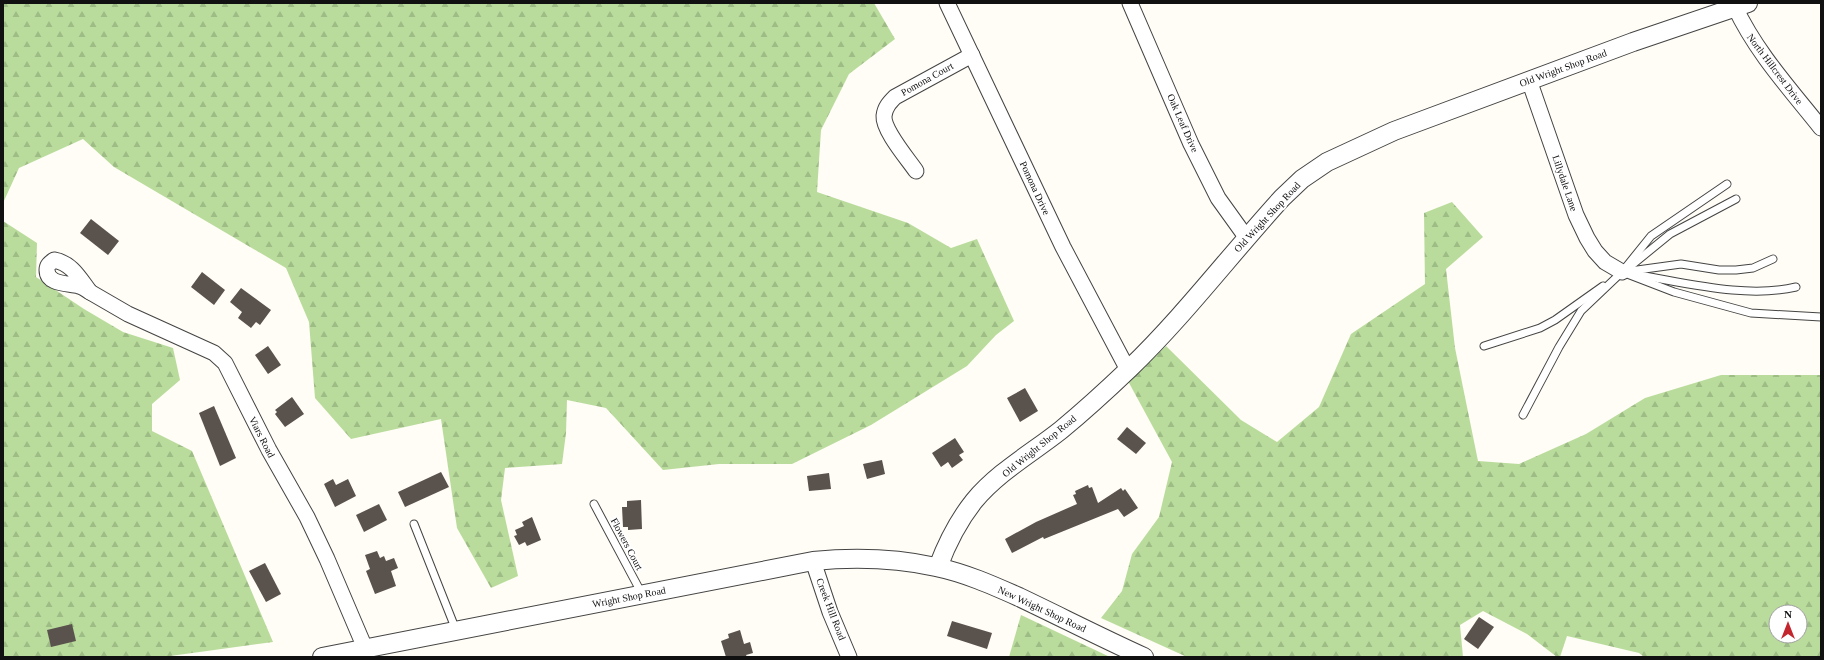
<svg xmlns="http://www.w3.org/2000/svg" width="1824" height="660" viewBox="0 0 1824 660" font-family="Georgia,serif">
<defs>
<pattern id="forest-firs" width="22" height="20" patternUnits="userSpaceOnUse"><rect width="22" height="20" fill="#b9dc9c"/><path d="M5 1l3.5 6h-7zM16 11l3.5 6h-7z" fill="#9ebc85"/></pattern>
</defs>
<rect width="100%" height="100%" fill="#fffdf5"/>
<g fill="url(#forest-firs)" fill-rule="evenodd">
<polygon points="3,3 874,3 895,39 849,74 821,130 817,192 908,223 951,248 977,239 1014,321 996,335 967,366 871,425 792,464 719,464 663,470 606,408 567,400 566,433 562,464 505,468 501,500 518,576 491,588 457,528 441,419 351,439 315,398 309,322 286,268 114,167 83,139 19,168 3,203"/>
<path d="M1452 202 1483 237 1446 269 1455 348 1478 461 1519 464 1586 434 1645 398 1721 375H1821V657H1644L1639 653 1567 636 1560 657H1557L1527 634 1483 611 1460 625 1463 657H1187L1101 618 1122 591 1132 554 1159 517 1172 462 1128 381 1166 346 1241 420 1277 442 1319 407 1351 334 1425 284 1424 213ZM1776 612H1800V636H1776Z"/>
<polygon points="3,221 37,243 36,277 84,309 123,332 173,348 180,380 152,404 152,431 192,451 273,642 163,657 3,657"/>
<polygon points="1021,615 1110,657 1009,657"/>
</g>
<g fill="#5a524d">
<polygon points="91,219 119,241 108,255 80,233"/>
<polygon points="202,272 225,290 214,305 191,287"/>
<polygon points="241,288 271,310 260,325 256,322 251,328 238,318 242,312 230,302"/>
<polygon points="268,346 281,365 268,374 255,355"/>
<polygon points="1025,388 1038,411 1020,422 1007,398"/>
<polygon points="292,397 304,414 285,427 275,414 277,412 275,410"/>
<polygon points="214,406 236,458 220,466 199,413"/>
<polygon points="1127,427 1146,443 1136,454 1117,439"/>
<polygon points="955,438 964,452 959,455 963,460 952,468 948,462 941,467 932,453"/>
<polygon points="882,460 885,474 867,479 863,464"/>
<polygon points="441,472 449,487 405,507 398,492"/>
<polygon points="829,473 831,489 809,491 807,476"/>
<polygon points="333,479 336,485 348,479 356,496 335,507 324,484"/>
<polygon points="1088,485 1089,488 1092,487 1098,503 1121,488 1123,491 1125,489 1138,508 1124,517 1118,509 1044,539 1043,537 1012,553 1005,539 1036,522 1077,504 1073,495 1076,494 1075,491"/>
<polygon points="641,500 642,529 628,530 628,527 623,527 622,507 627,507 627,501"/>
<polygon points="379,504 387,520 364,532 356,515"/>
<polygon points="532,517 541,540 527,546 525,542 519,545 514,536 517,535 515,530 524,526 522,522"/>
<polygon points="377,551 380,558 384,556 386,561 394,558 398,568 391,571 396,586 375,594 366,571 370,569 365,555"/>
<polygon points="265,563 281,594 266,602 249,571"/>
<polygon points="1479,617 1494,627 1478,649 1464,639"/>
<polygon points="952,621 992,633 987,649 947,636"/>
<polygon points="72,624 76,641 51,647 47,630"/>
<polygon points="740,630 744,644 750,642 753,653 746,655 747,657 726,657 721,641 729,638 728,634"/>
</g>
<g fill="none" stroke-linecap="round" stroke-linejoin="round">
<defs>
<g id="service">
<polyline points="1632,265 1670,234 1736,199"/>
<polyline points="1630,271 1681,264 1719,270 1736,270 1753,268 1773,259"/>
<polyline points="1622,272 1674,292 1751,313 1821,317"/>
<path d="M1632 274C1684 282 1745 299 1796 287"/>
<polyline points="1484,346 1540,328 1555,320 1603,286"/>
<polyline points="1523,415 1559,347 1581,311 1622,272 1651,236 1727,184"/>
<polyline points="594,504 642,594"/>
<polyline points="414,524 456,630"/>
</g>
<g id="minor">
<polyline points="947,3 1063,247 1128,370"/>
<polyline points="1130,3 1191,144 1218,198 1246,237"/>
<path d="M1735 7C1756 52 1790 89 1821 128"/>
<polyline points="1529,80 1576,215 1587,238 1595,251 1605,262 1622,272"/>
<path d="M916 171C907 158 883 130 884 116 885 107 890 102 895 97L972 55"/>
<path d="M54 260C72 263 80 279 90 292 87 290 83 287 79 286 69 283 47 285 47 270 47 265 50 263 54 260Z"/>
<polyline points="90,292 128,314 214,353 225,363 269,450 307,517 327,559 365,648"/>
<polyline points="813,561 830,612 849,657"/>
</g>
<g id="tertiary">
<path d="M938 567C947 543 958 521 974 501 998 472 1032 453 1061 430 1084 411 1107 390 1129 369 1184 316 1230 255 1282 198L1302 179 1327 162 1394 131 1633 42 1748 3"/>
<path d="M322 657 813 561C855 557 895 558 936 567 965 573 992 585 1019 597 1061 617 1102 638 1144 657"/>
</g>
</defs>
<use href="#service" stroke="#444" stroke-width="9"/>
<use href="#minor" stroke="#444" stroke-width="17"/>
<use href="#tertiary" stroke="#444" stroke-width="20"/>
<use href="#service" stroke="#fff" stroke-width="7"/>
<use href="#minor" stroke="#fff" stroke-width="15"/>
<use href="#tertiary" stroke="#fff" stroke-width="18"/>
</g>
<g text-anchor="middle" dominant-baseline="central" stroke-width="4" stroke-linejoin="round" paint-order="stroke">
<g font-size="10" fill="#111" stroke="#fff">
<text transform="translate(1563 68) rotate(-20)">Old Wright Shop Road</text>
<text transform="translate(1775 69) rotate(53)">North Hillcrest Drive</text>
<text transform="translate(927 79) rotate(-29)">Pomona Court</text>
<text transform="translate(1183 123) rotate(66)">Oak Leaf Drive</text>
<text transform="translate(1565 183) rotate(71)">Lillydale Lane</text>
<text transform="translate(1035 188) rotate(65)">Pomona Drive</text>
<text transform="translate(1267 217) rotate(-47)">Old Wright Shop Road</text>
<text transform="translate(262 437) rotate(63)">Viars Road</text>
<text transform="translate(1039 446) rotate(-39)">Old Wright Shop Road</text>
<text transform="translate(627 544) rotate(62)">Flowers Court</text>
<text transform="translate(629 597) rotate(-11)">Wright Shop Road</text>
<text transform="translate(831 609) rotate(69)">Creek Hill Road</text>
<text transform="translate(1042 609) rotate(25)">New Wright Shop Road</text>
</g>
</g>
<rect width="1824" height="660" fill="none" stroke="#111111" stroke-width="8"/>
<g transform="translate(1788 624)"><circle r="19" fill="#ffffff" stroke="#a0a0a0"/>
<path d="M0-3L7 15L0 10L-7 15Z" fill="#c4262e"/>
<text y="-6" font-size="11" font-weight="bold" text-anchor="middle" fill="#111111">N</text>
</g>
</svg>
